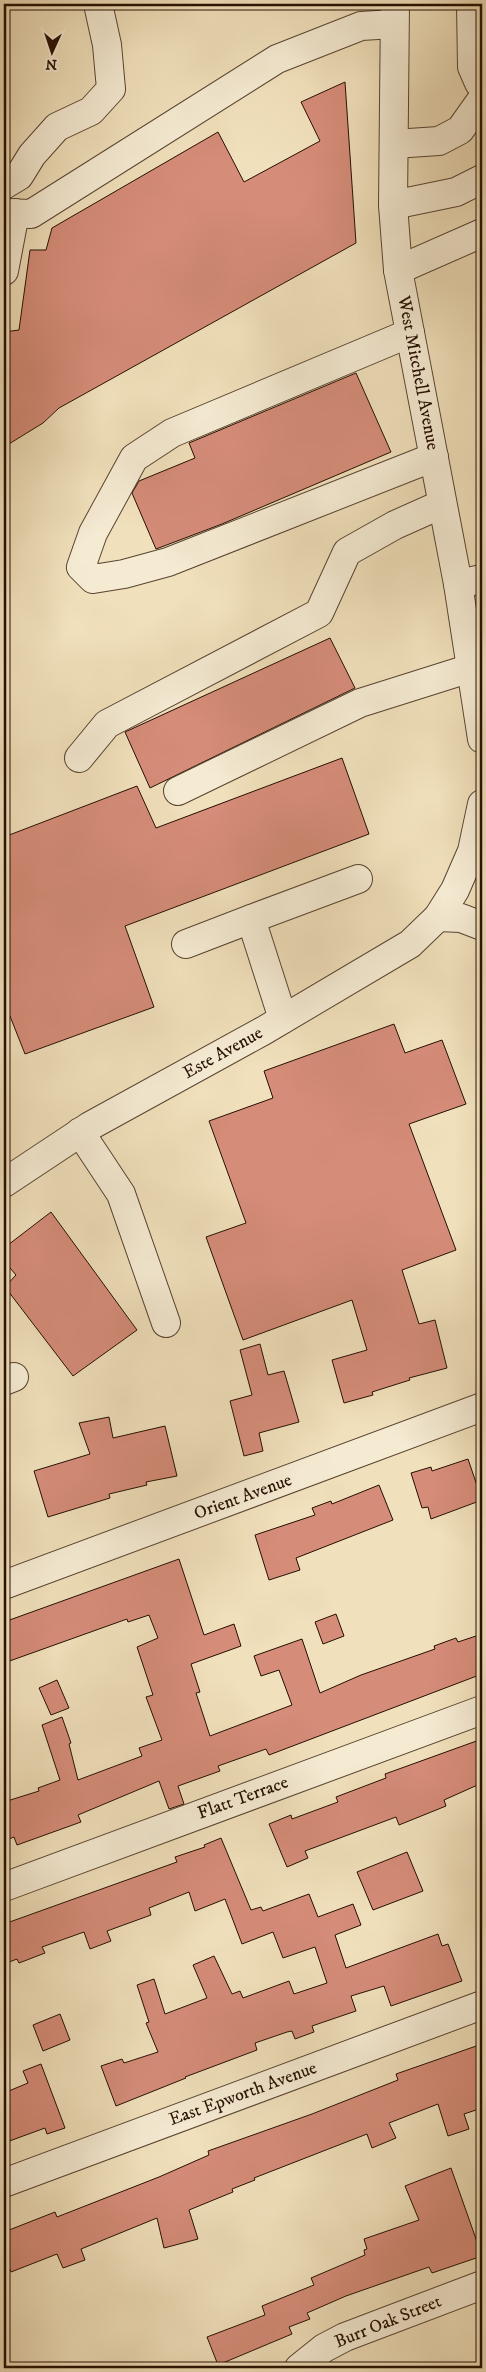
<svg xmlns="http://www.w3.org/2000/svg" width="486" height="2372" viewBox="0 0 486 2372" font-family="'IM FELL DW Pica',serif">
<rect width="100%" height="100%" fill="#f0e0bb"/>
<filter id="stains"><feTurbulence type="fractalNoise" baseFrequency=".004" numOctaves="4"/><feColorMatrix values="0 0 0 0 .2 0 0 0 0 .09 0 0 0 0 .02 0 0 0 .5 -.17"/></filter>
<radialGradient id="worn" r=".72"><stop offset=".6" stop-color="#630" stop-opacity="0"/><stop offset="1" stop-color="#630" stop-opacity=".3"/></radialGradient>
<g fill="#d58c79" stroke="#250f02">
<polygon points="345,82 356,243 59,408 43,423 4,447 4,332 19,330 30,250 46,250 52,228 218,132 244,182 320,141 301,102"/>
<polygon points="356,373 391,452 222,524 156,549 132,493 139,481 195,458 189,443"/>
<polygon points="330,638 355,688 150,788 125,732"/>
<polygon points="342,758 369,834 125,926 154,1007 25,1054 4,1001 4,837 137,786 156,828"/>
<polygon points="394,1024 405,1053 442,1040 466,1104 409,1124 456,1250 402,1270 419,1324 435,1320 447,1368 409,1378 410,1380 372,1392 373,1395 344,1403 332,1360 367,1350 352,1300 243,1340 206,1237 246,1223 209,1121 273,1098 264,1071"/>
<polygon points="51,1212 137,1330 73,1376 5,1287 16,1275 4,1261 4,1248"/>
<polygon points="260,1344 268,1375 284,1371 299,1422 259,1433 263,1451 244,1456 230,1401 252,1395 240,1350"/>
<polygon points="109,1417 113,1438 165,1426 177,1476 146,1482 147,1485 109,1494 110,1498 48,1517 34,1471 90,1454 79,1423"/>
<polygon points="468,1459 482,1500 431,1519 428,1507 422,1508 411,1473 431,1467 432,1471"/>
<polygon points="379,1485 393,1520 296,1558 300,1570 269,1580 255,1535 315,1515 312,1508 331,1501 332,1504"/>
<polygon points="179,1559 204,1635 234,1624 241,1646 191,1664 200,1692 196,1693 210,1736 292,1705 279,1670 261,1676 254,1656 302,1639 320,1693 361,1675 435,1649 434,1646 456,1638 458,1642 482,1634 482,1674 269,1755 266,1749 218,1766 220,1771 178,1786 184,1804 169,1809 159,1781 78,1815 81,1822 17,1845 14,1837 4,1841 4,1802 39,1791 38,1788 60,1780 42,1725 62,1717 71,1743 69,1744 78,1780 142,1756 139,1748 162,1740 146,1697 153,1695 137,1647 158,1638 149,1615 128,1622 127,1619 4,1663 4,1622"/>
<polygon points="336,1614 344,1636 323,1644 315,1622"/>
<polygon points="57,1680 69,1708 51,1715 39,1688"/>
<polygon points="482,1739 482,1783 444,1800 446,1806 399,1825 396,1817 305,1851 308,1858 287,1867 269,1824 291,1815 292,1819 338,1802 336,1797 386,1778 385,1774"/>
<polygon points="221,1838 251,1910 261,1907 263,1911 309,1894 318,1917 353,1904 361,1925 335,1935 346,1968 438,1934 442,1946 448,1944 462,1981 391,2006 384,1986 351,1996 356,2011 312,2026 314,2032 295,2039 292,2031 287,2032 255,2043 257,2050 185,2077 186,2078 116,2106 101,2066 122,2059 124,2063 158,2052 146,2023 149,2022 137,1985 154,1979 165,2014 207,1998 193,1965 214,1956 232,1994 240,1991 243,1998 289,1981 294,1994 327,1983 315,1947 283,1958 273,1932 242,1944 225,1899 195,1911 189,1892 149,1908 151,1915 107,1931 111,1941 90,1949 84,1932 42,1947 45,1953 19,1963 17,1959 4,1964 4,1924 177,1862 175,1857 205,1847 204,1845"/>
<polygon points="407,1852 423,1891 373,1910 357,1872"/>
<polygon points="60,2014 70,2040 43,2051 33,2025"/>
<polygon points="482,2044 482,2108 464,2114 469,2129 448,2136 438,2104 389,2123 396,2138 372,2148 367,2134 254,2178 255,2180 232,2189 233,2192 189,2210 198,2239 164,2248 157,2218 81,2249 85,2260 63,2268 57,2254 11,2272 4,2253 4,2232 55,2212 57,2217 159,2177 209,2155 208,2151 312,2114 398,2080 396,2074"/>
<polygon points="41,2064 65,2128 47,2134 45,2128 4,2143 4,2093 28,2083 23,2071"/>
<polygon points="451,2168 482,2256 432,2273 429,2267 346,2296 307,2313 310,2319 289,2327 292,2334 218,2365 207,2337 265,2315 262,2306 314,2285 311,2278 365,2255 364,2250 367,2249 364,2239 419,2220 405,2186"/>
</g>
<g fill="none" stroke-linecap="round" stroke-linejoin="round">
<defs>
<g id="minor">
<polyline points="395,4 393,205 398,270 458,584 482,739"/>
<polyline points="471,4 472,67 479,83 482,84"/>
<polyline points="394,144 439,141 460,130 482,99"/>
<polyline points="4,185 19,176 32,155 57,127 91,111 111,89 107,45 98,4"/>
<polyline points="393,205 456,192 482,179"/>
<polyline points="4,213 31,214 277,59 361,26 394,24"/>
<polyline points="398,270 482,233"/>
<polyline points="4,271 15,213"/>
<polyline points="410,333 172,433 134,458 93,533 81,567 93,579 124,574 168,562 434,457"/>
<polyline points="458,584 482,579"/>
<polyline points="79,758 107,724 319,613 347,552 395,525 442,504"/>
<polyline points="178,791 360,703 471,668"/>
<polyline points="438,917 461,918 482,926"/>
<polyline points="186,944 251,919"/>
<polyline points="283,1019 251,919 358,879"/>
<polyline points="80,1132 121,1194 166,1323"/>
<polyline points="4,1183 90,1126 263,1031 410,944 438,917 455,890 472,851 482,804"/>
<polyline points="4,1381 14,1377"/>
<polyline points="4,1585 482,1407"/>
<polyline points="4,1887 482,1710"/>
<polyline points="4,2183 482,2005"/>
<polyline points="299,2368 324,2348 345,2337 482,2285"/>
</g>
</defs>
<use href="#minor" stroke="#584330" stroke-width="30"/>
<use href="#minor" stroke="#f5ebd3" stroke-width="28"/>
</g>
<g text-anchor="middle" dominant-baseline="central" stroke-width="5" stroke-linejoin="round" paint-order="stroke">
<g font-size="18" fill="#250f02" stroke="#f5ebd3">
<text transform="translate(418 373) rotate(79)">West Mitchell Avenue</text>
<text transform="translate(223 1053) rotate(-29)">Este Avenue</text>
<text transform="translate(243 1497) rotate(-20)">Orient Avenue</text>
<text transform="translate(243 1798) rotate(-20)">Flatt Terrace</text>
<text transform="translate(243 2094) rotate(-20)">East Epworth Avenue</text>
<text transform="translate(388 2322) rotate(-22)">Burr Oak Street</text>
</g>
</g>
<rect width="486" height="2372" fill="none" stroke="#f0e0bb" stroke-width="20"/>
<rect x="5" y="5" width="476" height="2362" fill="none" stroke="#250f02" stroke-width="2.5"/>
<rect x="10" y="10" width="466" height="2352" fill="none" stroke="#250f02"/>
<g transform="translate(52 52) rotate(183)" stroke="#f5ebd3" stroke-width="4" paint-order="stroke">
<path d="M0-4L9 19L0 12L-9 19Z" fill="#250f02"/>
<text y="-8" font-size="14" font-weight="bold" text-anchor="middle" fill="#250f02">N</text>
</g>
<rect width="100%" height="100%" filter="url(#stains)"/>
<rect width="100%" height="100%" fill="url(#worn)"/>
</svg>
